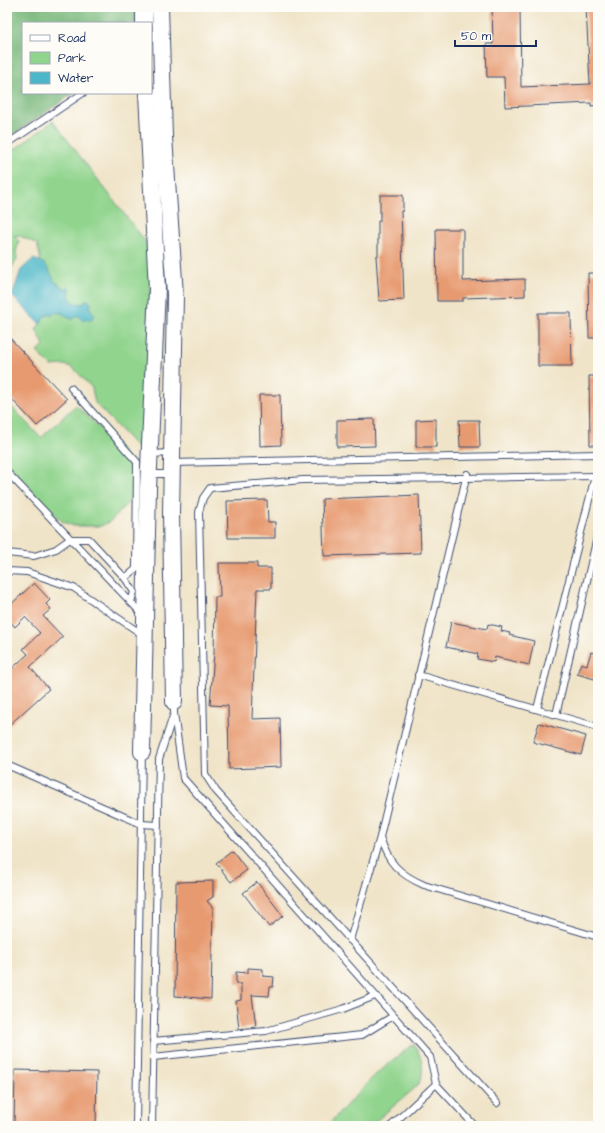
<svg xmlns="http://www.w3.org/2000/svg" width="605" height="1133" viewBox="0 0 605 1133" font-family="'Architects Daughter',sans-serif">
<rect width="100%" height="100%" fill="#fdfcf7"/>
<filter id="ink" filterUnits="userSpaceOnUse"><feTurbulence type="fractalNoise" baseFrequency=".025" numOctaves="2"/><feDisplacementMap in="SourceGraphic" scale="8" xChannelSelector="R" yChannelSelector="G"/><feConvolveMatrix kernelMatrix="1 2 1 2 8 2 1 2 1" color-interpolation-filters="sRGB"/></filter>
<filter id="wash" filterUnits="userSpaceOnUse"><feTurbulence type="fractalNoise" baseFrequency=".012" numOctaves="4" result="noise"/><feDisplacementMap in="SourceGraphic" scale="16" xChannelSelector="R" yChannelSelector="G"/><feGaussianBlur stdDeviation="0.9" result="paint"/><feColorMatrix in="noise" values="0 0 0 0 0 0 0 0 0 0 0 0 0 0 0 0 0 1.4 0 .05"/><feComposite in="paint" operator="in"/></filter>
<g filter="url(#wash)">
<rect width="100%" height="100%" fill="#f0e4c8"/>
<g fill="#90d48d" stroke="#568276">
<polygon points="53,121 152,250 146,457 95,403 92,388 79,374 72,367 64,365 51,366 37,352 44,345 36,329 40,324 40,256 37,244 18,235 14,236 19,241 16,252 17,259 7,275 7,155"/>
<polygon points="7,402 41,438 76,405 121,449 133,474 134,485 131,499 112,520 101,526 74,526 63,522 49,510 7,463"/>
<path d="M413 1044C423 1055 427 1076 415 1088L370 1126H327L374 1076Z"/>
</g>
<polygon fill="#74b678" stroke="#48726b" points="7,7 140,7 141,23 23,23 23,93 74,93 7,139"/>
<path fill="#4bb7c8" stroke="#337393" d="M33 259C38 261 43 261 47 267 50 270 50 274 54 278L53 280 65 289 68 287 70 289 69 297 74 303 83 304 87 299 91 303 90 309 95 315 90 321 86 318 83 321 78 315 72 320C68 316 60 311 54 313 50 314 49 316 45 316L40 324 12 296 21 270Z"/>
<g id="blocks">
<g fill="#e79a6f">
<polygon points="492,7 520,7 521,87 590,84 586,7 598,7 598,105 591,106 591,103 505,107 504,77 487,77 486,44 493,44"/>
<polygon points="380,195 403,195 403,211 401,211 404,300 379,301 376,256 378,256 378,221 380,221"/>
<polygon points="436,229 463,229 463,281 525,279 525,296 463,298 463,301 437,301"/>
<polygon points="588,273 598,273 598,338 589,338"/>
<polygon points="538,313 571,313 572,366 538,366"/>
<polygon points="7,335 67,399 37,426 7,394"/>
<polygon points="589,376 598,376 598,445 590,445"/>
<polygon points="259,395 280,395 281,445 260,446"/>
<polygon points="374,419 375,446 337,447 337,420"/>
<polygon points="436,419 436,447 416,447 416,420"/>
<polygon points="459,420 479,420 480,447 460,447"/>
<polygon points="419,495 421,553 324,556 322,499"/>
<polygon points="267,500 268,522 275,522 275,538 228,538 227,501"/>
<polygon points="219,563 257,563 257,568 271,568 271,589 257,589 252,719 280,718 281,767 229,769 228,706 210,705 214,653 215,597 220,597"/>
<polygon points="34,583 50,600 46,604 51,609 43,616 63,637 30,667 49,689 7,727 7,673 28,654 23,649 40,633 25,617 15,627 7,618 7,608"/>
<polygon points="451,622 487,629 488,624 502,627 501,631 510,633 509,635 534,641 529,665 495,657 494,662 477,659 478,654 446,647"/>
<polygon points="591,652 598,654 598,680 577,674 581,663 587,665"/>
<polygon points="539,723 586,736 581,755 533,742"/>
<polygon points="232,850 247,870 231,882 216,863"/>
<polygon points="213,881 213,897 207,901 213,908 211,999 175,996 176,882"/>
<polygon points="257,882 283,916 269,927 243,893"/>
<polygon points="248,968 263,969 263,976 274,977 273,987 270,987 269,996 252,995 256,1027 239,1029 236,1001 241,1000 241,984 236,984 236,972 248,973"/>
<polygon points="15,1070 97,1072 96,1126 14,1126"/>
</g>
</g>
</g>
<g filter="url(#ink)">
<use href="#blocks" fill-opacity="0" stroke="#3b4a6e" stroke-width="1"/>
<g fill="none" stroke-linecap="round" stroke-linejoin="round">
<defs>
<g id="lane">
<polyline points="7,144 83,93"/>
<polyline points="71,388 137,462 136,569 125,578"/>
<polyline points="150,454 172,453"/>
<polyline points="172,463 598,454"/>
<polyline points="7,472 143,615"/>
<polyline points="150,474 170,474"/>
<path d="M467 474 380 837C388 863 399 874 424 885L598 937"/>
<polyline points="7,553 34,556 56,549 70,539 89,539 125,578 134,592 131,602"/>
<polyline points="7,571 27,572 74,588 143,635"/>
<polyline points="418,675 598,727"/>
<polyline points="174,703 174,713 183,778 430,1057 436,1084 475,1126"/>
<polyline points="537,709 595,476"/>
<polyline points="556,715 598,533"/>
<polyline points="7,765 141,824 158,825"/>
<polyline points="350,940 380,837"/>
<polyline points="153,1041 266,1031 343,1009 375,996"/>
<polyline points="153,1057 362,1035 393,1016"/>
<polyline points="497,1103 216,791 205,774 199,512 203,498 210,488 303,480 598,476"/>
<polyline points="136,1126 142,752"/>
<polyline points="152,1126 159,759 173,716"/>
<polyline points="391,1126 436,1084"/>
</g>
<g id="secondary">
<polyline points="144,7 144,23"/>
<polyline points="160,7 164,137 175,295 171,513 174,702"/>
<polyline points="142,752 148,489 157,289 147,93"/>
</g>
</defs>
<use href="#lane" stroke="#3b4a6e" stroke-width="8"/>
<use href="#secondary" stroke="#3b4a6e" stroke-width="18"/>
<use href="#lane" stroke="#fff" stroke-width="6"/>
<use href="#secondary" stroke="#fff" stroke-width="16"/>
</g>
</g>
<rect width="605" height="1133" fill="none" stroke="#fdfcf7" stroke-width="24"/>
<rect x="22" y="22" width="130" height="72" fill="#fdfcf7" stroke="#a3aaba"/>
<rect x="30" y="35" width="20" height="6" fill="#ffffff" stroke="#a3aaba"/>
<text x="58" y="42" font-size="12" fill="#1b2f5e">Road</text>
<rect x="30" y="52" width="20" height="12" fill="#90d48d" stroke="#a3aaba"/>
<text x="58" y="62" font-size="12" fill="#1b2f5e">Park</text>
<rect x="30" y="72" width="20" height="12" fill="#4bb7c8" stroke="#a3aaba"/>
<text x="58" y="82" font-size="12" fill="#1b2f5e">Water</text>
<path d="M455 40v6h81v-6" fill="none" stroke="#1b2f5e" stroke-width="2"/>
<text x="461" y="40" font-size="12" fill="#1b2f5e" stroke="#fdfcf7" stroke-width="3" paint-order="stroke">50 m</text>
</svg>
